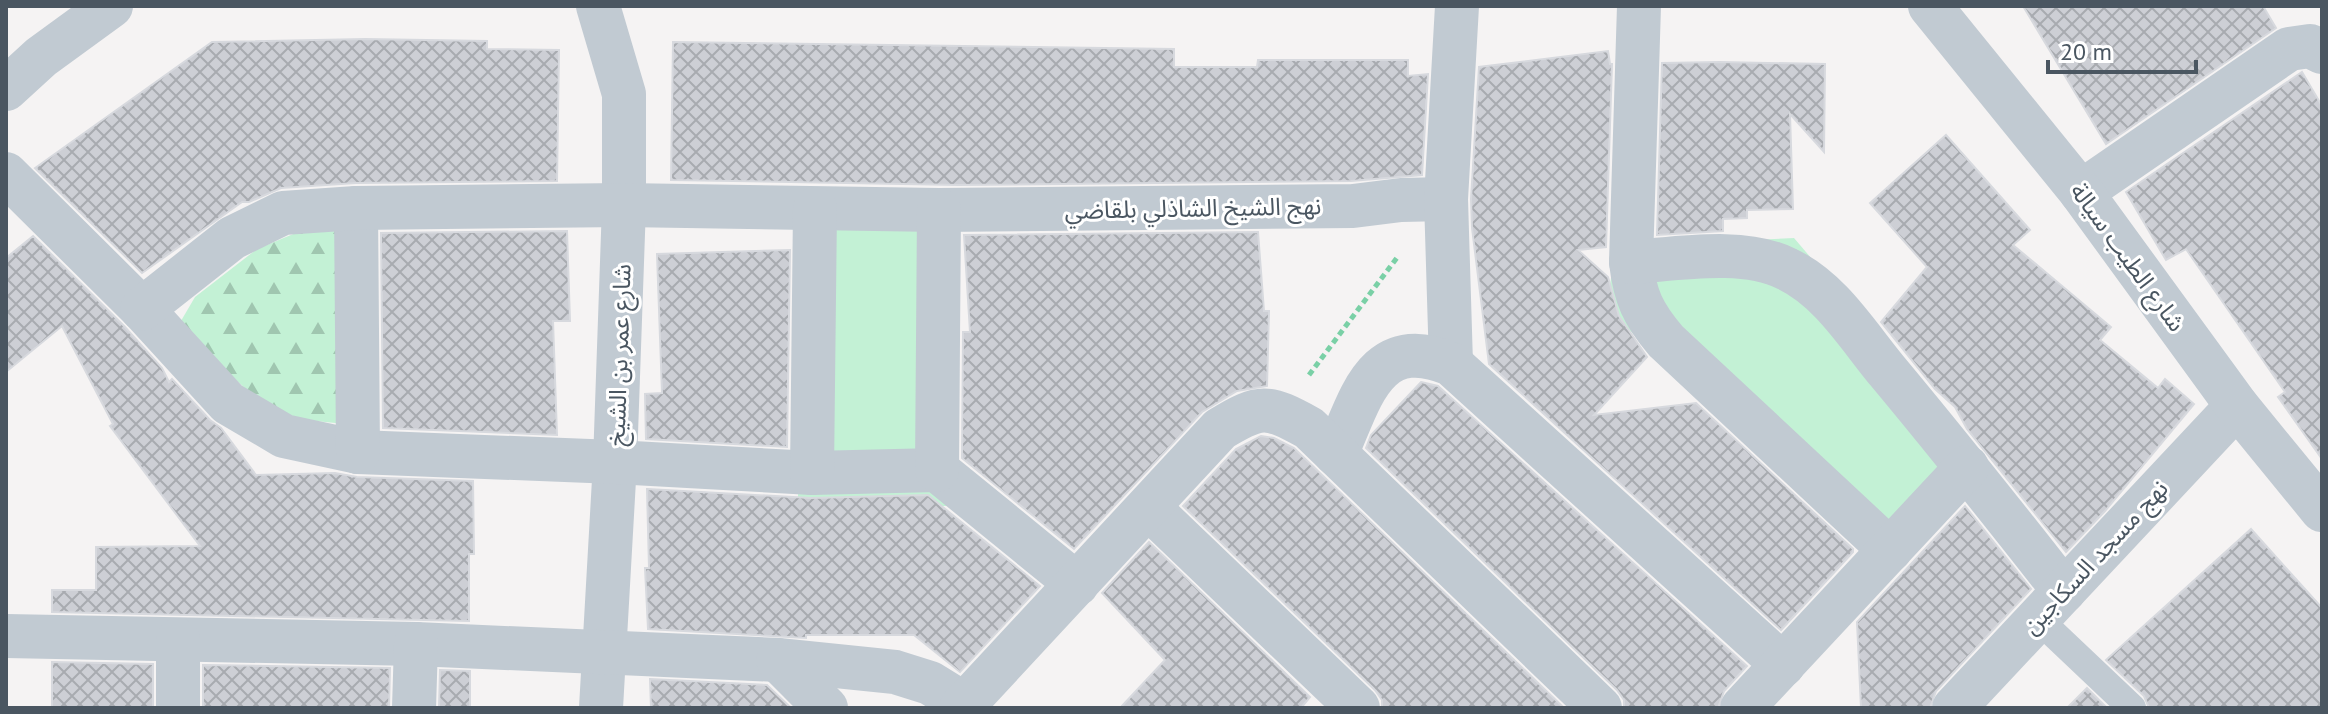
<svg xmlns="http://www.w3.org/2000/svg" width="2328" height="714" viewBox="0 0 2328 714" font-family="'PT Sans','Noto Sans Arabic',sans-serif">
<defs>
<pattern id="forest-firs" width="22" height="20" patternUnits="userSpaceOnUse" patternTransform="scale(2)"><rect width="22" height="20" fill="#c3f1d5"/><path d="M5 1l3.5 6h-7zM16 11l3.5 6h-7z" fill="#a0c6b0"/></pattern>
<pattern id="building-cross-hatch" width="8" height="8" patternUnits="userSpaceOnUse" patternTransform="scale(2)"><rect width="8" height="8" fill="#cdcfd5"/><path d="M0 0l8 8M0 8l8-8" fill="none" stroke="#a8abb0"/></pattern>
</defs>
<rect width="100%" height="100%" fill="#f5f3f3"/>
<g fill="#c3f1d5">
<polygon points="798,196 949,197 949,506 798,506"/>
<polygon points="1794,238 1986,463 1893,569 1607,310 1615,246"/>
</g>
<polygon fill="url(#forest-firs)" points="347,224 355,425 276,417 178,326 195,297 257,249 303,230"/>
<g fill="url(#building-cross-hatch)" stroke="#d7d9de" stroke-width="2">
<polygon points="2023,6 2263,6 2276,28 2106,144"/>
<polygon points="365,39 487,41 487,49 559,50 557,181 356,183 281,188 249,202 242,202 142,273 35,168 212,42"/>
<polygon points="673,42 1174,49 1174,67 1257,67 1258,60 1408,60 1408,76 1428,74 1422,175 1351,181 958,185 671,180"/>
<polygon points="1608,51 1610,64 1612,64 1606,247 1578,250 1608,277 1619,316 1647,357 1594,415 1696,403 1853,549 1853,552 1781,630 1489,364 1472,228 1471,199 1479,67"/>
<polygon points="1720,62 1825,64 1824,152 1790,114 1793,209 1747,210 1747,218 1723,219 1723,231 1657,235 1662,63"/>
<polygon points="2302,72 2322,106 2322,459 2278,397 2285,392 2186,249 2166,260 2126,192"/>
<polygon points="1946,135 2030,230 2013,245 2111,327 2100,340 2158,388 2165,379 2194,404 2105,511 2066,552 1967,429 1955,407 1935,389 1881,322 1927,267 1870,203"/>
<polygon points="567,231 570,321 553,321 557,435 383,428 381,233"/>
<polygon points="1258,232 1264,311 1269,311 1267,386 1237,391 1202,412 1074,549 962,458 963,332 970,332 964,235"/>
<polygon points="33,236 124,326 162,368 169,382 172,379 210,420 221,428 256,475 335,473 357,477 473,481 474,554 469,554 469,621 52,612 52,590 96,590 96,547 200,546 110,426 113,424 62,326 6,372 6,258"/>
<polygon points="790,250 787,447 646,439 645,394 662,393 657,254"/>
<polygon points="1421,382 1438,386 1747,666 1724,691 1718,708 1624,708 1624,700 1617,690 1366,448 1371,435"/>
<polygon points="1261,436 1274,438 1294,448 1564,708 1382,708 1382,700 1375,690 1183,506 1236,449"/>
<polygon points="647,489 811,498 928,495 1040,586 960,672 914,635 806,635 806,638 648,629 645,568 649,568"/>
<polygon points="1965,506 2031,589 1936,691 1930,708 1861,708 1857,622"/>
<polygon points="2251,529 2322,608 2322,708 2149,708 2144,696 2106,660"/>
<polygon points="1149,542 1310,697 1301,708 1120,708 1165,660 1102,593"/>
<polygon points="52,662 153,664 153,708 52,708"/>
<polygon points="203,665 390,668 389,708 203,708"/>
<polygon points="440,670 470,671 470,708 439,708"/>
<polygon points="650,679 767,685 791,708 651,708"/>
<polygon points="2087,688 2107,708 2067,708"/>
</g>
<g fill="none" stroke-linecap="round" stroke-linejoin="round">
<polyline stroke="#7ad0a6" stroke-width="5" stroke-dasharray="6 4" stroke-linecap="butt" points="1309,375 1399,255"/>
<polyline stroke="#c1cad2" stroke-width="28" points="2038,619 2132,708"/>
<g stroke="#c1cad2" stroke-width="44">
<polyline points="598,6 624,94 624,205 615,462 601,708"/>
<path d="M1639 6 1631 262C1635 297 1643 314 1666 341L1890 550"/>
<polyline points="6,174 142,309 228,403 284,436 358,452 615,462 812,473 937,470 1077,584"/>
<polyline points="2081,192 2289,49 2310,46 2322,52"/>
<polyline points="356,208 358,452"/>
<path d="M1631 262C1677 259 1744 247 1787 269 1831 290 1858 336 1888 372 1948 444 2006 517 2064 591"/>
<polyline points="142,309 232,238 283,213 356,208 624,205 939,210 1353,206 1401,200 1446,199"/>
<polyline points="1451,364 1446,199 1457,6"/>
<path d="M1336 454C1361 399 1374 332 1451 364L1783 665"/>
<polyline points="937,470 939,210"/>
<polyline points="812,473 815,209"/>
<polyline points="1149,508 1358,708"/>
<polyline points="6,636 416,644 778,660 895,672 930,683 964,704"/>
<polyline points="178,640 178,708"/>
<polyline points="778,660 826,708"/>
<polyline points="414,708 416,644"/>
<path d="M961 708 1220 429C1261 404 1267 405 1309 428L1600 708"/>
<polyline points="1742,708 1967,467"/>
<polyline points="1954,708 2237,406"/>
</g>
<g stroke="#c1cad2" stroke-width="44">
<polyline points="1930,6 2081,192 2237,406 2322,510"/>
<polyline points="6,89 41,57 111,6"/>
</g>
</g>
<g text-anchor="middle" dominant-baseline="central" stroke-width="6" stroke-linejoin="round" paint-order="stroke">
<g font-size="24" fill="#4a5661" stroke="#fff">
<text transform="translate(1193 208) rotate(-1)">نهج الشيخ الشاذلي بلقاضي</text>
<text transform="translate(2128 257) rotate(54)">شارع الطيب سيالة</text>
<text transform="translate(619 355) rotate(-88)">شارع عمر بن الشيخ</text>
<text transform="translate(2095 557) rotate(-47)">نهج مسجد السكاجين</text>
</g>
</g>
<rect width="2328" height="714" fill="none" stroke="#4a5661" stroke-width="16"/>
<path d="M2048 60v12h148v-12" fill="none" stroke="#4a5661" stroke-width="4"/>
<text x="2060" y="60" font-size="24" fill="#4a5661" stroke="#ffffff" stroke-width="6" paint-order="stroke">20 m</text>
</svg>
